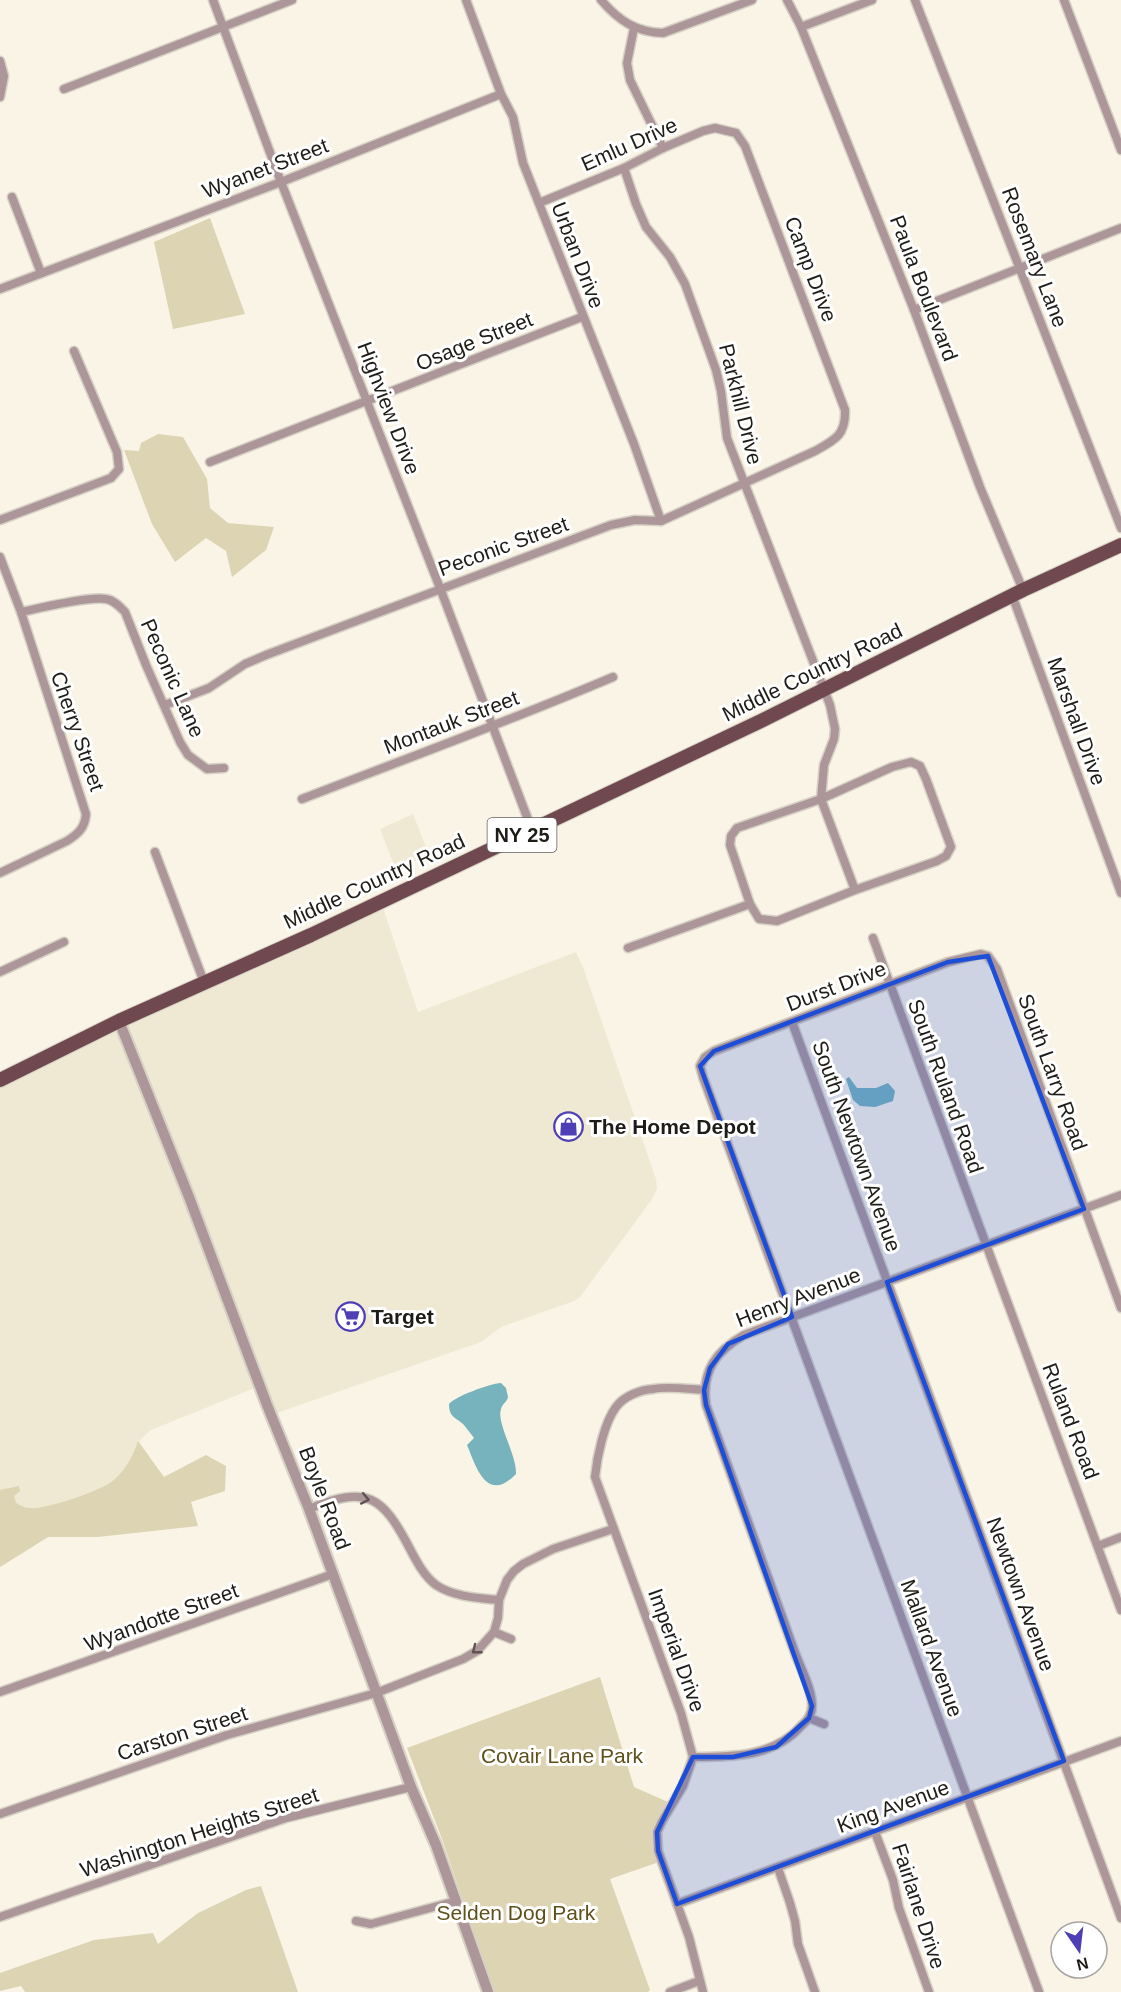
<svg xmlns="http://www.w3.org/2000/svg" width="1121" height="1992" viewBox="0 0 1121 1992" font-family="Helvetica,sans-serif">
<rect width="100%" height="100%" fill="#f9f4e6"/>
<g fill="#efe9d3">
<polygon points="413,814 429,855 396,870 380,829"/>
<polygon points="381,902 418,1012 576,952 583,967 656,1179 657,1189 653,1198 580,1297 574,1301 501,1327 481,1342 271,1415 260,1386 151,1430 139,1441 157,1492 48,1537 0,1567 0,1080"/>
</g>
<g fill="#ddd4b3">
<polygon points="210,218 245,314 173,329 154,242"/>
<polygon points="158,434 183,437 207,479 210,508 228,523 274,527 266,550 232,577 226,551 206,538 175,562 152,524 124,450 139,451 141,443"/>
<path d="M138 1441 164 1477 206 1455 226 1466 225 1491 191 1502 198 1526 98 1537H48L0 1567V1490L19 1486 20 1491 14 1496 16 1503C20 1505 25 1508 29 1508 45 1510 96 1492 110 1483 124 1473 133 1457 138 1441Z"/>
<polygon points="600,1677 634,1787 668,1802 657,1820 652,1843 659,1862 610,1879 650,1990 648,1992 494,1992 442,1839 407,1748"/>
<polygon points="261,1886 298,1992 25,1992 21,1986 0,1991 0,1973 94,1940 153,1933 158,1944 198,1913 246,1890"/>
</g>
<g fill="#77b3bc">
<polygon points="849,1077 857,1088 876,1088 888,1083 895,1091 893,1101 875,1107 860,1106 853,1100 846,1079"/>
<path d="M501 1383 506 1388 508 1397C507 1402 502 1404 501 1409 496 1423 517 1455 516 1474 487 1504 476 1467 467 1445L474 1438C471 1434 467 1429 464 1425 456 1417 449 1418 449 1404 456 1396 489 1384 501 1383Z"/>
</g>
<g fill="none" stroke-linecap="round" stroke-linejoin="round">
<defs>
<g id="minor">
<polyline points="213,0 281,182 440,588 532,830"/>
<polyline points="466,0 501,94 513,117 523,163 634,444 661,521"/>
<path d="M601 0C619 21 636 32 663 33L752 0"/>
<polyline points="787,0 801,27 914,310 980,487 1023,590"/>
<polyline points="915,0 1121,528"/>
<polyline points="1064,0 1121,150"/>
<polyline points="801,27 872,0"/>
<polyline points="634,28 627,63 630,80 663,148"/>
<polyline points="0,61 4,76 0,97"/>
<polyline points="64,89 292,0"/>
<polyline points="624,168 636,204 646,227 670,257 685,284 716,370 721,391 727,438 830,705 835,729 834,739 824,765 821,799 855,890 777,921 759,919 750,904 730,845 731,836 737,828 821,799 892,767 911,762 920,766 926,779 951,847 946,856 937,861 855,890"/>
<polyline points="12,197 41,273"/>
<polyline points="0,289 281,182 501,94"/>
<polyline points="914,310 1121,228"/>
<polyline points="210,462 582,317"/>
<polyline points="0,520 111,478 119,469 117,452 74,351"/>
<path d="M0 557 21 612 86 814C85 828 78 834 67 841L0 873"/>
<polyline points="1012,595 1121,893"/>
<path d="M21 612C40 608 89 596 106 599 114 600 120 607 125 612L146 665 180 742 188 755 207 769 224 768"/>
<path d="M165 705 209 688 245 664 266 655 611 525 635 520 661 521 815 451C835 440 846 435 845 410L745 146 736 133 715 128 703 131 663 148 624 168 539 203"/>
<path d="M302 799C405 759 510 721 613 677"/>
<polyline points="155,852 204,982"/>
<polyline points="873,938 1121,1610"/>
<polyline points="628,948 750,904"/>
<polyline points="0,972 64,942"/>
<polyline points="792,1022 1121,1918"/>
<path d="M309 1509C367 1485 382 1495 410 1549 417 1562 424 1576 436 1585 454 1597 478 1598 499 1600"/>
<polyline points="1098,1546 1121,1537"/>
<polyline points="494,1632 511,1639"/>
<polyline points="0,1692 333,1574"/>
<polyline points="809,1718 824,1724"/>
<path d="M693 1757C732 1757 774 1757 801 1726 807 1721 812 1714 812 1706 812 1689 801 1669 795 1653L706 1405C701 1371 716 1351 744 1335L1121 1195"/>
<polyline points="0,1814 227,1735 376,1693 463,1659 477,1651 494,1632 498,1618 499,1600 507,1580 514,1571 523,1564 553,1549 613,1529"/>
<polyline points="875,1832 893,1880 899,1908 929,1992"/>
<polyline points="778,1868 790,1903 795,1921 798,1944 815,1992"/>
<polyline points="677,1904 1121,1741"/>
<polyline points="0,1917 286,1818 411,1787"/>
<polyline points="356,1921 371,1924 456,1901"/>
<polyline points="670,1992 699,1981"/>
<path d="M703 1992 689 1937 658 1851 657 1832 662 1821 683 1786 693 1757 681 1713 595 1477C597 1457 604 1423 616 1407 624 1396 640 1390 653 1389 669 1386 687 1389 704 1390"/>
<polyline points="1039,1992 703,1077 700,1066 705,1057 714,1051 948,962 981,954 988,956 997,969 1121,1308"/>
</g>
<polyline id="tertiary" points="119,1021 189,1197 267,1405 309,1509 411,1787 436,1845 488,1992"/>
<polyline id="primary" points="0,1080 119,1021 311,935 763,720 1023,590 1121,545"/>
</defs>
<use href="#minor" stroke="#d6d1c5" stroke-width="11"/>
<use href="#tertiary" stroke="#d6d1c5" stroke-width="14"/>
<use href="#primary" stroke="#d6d1c5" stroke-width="16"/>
<use href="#minor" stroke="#ad9699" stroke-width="8"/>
<use href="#tertiary" stroke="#ad9699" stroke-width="10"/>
<use href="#primary" stroke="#6f494f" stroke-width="14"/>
</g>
<defs><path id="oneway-chevron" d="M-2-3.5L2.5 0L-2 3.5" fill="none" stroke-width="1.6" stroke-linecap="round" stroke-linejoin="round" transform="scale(1.5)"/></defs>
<g stroke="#5e5352">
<use href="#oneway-chevron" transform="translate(365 1499) rotate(11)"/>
<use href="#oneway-chevron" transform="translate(476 1650) rotate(142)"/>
</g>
<path fill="#1d4ed8" fill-opacity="0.2" stroke="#1d4ed8" stroke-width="4.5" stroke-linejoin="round" d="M988 956 1084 1209 887 1282 1064 1761 677 1904 658 1851 657 1832 693 1757H733L776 1747 809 1718 812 1706 706 1405 704 1390 710 1368 728 1344 792 1317 700 1066 714 1051 948 962Z"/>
<defs>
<symbol id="shop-ring" viewBox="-11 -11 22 22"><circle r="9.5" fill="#fff" stroke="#4e3fb6" stroke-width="1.5"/><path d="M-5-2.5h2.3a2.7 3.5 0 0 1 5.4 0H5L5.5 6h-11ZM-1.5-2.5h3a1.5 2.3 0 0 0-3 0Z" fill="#4e3fb6"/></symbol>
<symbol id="supermarket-ring" viewBox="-11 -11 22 22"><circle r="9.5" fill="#fff" stroke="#4e3fb6" stroke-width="1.5"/><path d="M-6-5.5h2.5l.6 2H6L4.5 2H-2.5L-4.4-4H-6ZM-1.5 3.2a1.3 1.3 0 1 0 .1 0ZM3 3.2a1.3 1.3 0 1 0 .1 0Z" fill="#4e3fb6"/></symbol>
</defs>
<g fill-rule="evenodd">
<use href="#shop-ring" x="552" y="1110" width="33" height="33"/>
<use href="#supermarket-ring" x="334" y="1300" width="33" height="33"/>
</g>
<g text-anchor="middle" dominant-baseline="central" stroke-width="6" stroke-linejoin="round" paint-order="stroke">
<rect fill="#fff" stroke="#62605d" stroke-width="1.5" x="487.5" y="818" width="69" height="34" rx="4.5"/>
<g font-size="20" font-weight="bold" fill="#1e1c17">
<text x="522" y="835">NY 25</text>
</g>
<g font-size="21" fill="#1e1c17" stroke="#fff">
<text transform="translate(629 144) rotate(-24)">Emlu Drive</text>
<text transform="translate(265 168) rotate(-21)">Wyanet Street</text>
<text transform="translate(578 255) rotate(69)">Urban Drive</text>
<text transform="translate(1035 257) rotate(69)">Rosemary Lane</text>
<text transform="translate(811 269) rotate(69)">Camp Drive</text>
<text transform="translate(924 288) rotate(69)">Paula Boulevard</text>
<text transform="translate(474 341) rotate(-22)">Osage Street</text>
<text transform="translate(741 404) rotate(76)">Parkhill Drive</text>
<text transform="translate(389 408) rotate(69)">Highview Drive</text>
<text transform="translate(503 546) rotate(-20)">Peconic Street</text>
<text transform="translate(812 672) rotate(-26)">Middle Country Road</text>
<text transform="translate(173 678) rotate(66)">Peconic Lane</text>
<text transform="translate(1077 721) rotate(70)">Marshall Drive</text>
<text transform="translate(451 722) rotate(-21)">Montauk Street</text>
<text transform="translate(78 731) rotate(71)">Cherry Street</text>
<text transform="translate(374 881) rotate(-25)">Middle Country Road</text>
<text transform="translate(836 986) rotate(-21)">Durst Drive</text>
<text transform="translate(1053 1072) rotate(70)">South Larry Road</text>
<text transform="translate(946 1086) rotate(70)">South Ruland Road</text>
<text transform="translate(857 1146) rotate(70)">South Newtown Avenue</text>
<text transform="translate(798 1297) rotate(-21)">Henry Avenue</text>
<text transform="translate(1071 1421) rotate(69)">Ruland Road</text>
<text transform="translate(325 1498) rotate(69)">Boyle Road</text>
<text transform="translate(1021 1594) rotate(70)">Newtown Avenue</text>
<text transform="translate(161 1617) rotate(-20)">Wyandotte Street</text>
<text transform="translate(932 1648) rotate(70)">Mallard Avenue</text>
<text transform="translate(677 1650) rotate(70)">Imperial Drive</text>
<text transform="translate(182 1733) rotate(-18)">Carston Street</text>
<text transform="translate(893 1806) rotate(-20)">King Avenue</text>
<text transform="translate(199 1832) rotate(-18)">Washington Heights Street</text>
<text transform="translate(919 1906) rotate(72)">Fairlane Drive</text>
</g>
<g font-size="21" font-weight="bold" fill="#1e1c17" stroke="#fff" text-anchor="start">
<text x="589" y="1126">The Home Depot</text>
<text x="371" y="1316">Target</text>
</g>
<g font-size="21" fill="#5f501a" stroke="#fff">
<text x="562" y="1755">Covair Lane Park</text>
<text x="516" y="1912">Selden Dog Park</text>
</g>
</g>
<g transform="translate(1079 1950) rotate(166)"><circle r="28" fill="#ffffff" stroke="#a5a4a2" stroke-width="1.5"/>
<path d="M0-4.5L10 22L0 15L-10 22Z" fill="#4e3fb6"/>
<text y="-9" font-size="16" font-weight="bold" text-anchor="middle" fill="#1e1c17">N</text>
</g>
</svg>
